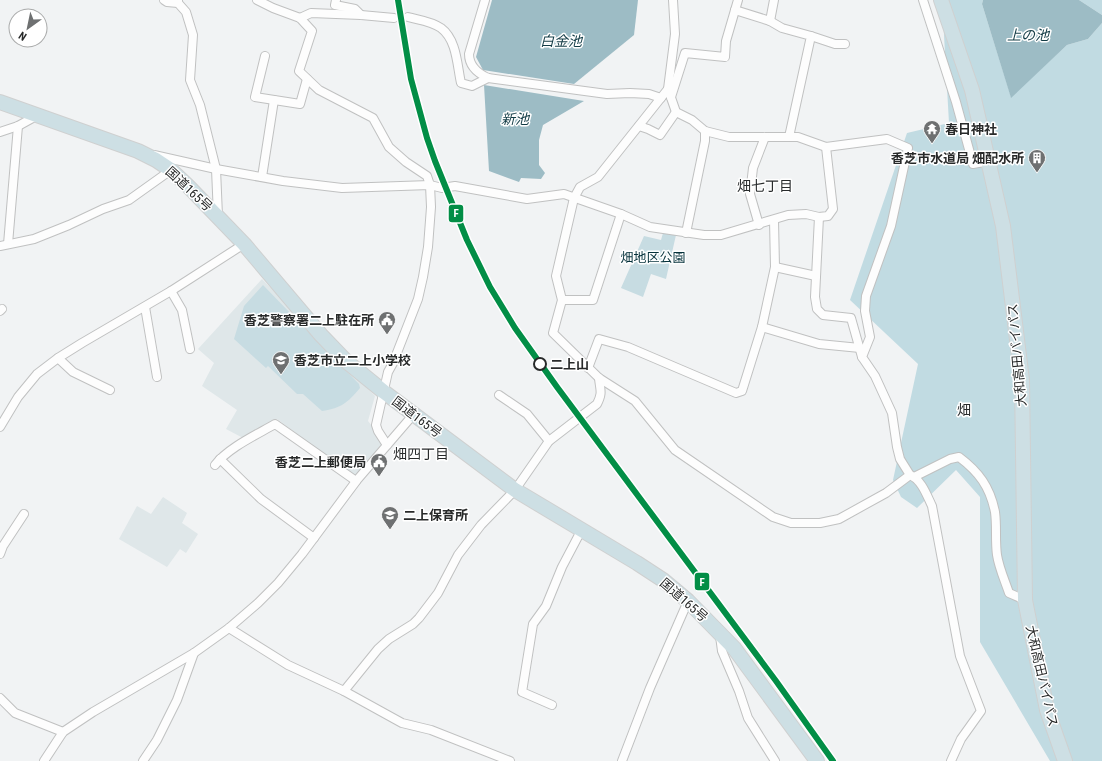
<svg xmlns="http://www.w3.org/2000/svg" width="1102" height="761" viewBox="0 0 1102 761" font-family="'Roboto Condensed','Noto Sans JP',sans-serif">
<rect width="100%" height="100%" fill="#f1f3f4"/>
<g fill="#dfe7e9">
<polygon points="262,279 375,396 368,421 384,441 355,477 277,419 243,438 226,429 237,410 202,386 214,363 198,349"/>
<polygon points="163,497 187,513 182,523 198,534 186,553 180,549 167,567 119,539 137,506 151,514"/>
</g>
<g fill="#c7dce2">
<polygon points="663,233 676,235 666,279 651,274 643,297 621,288 644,236 661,240"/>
<path d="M263 285 359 384 360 388C347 403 342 408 322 411L303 394H297L268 366 266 368 234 339 244 306Z"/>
</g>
<g fill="#c1dbe2">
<polygon points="942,0 983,0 982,4 1011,97 1067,45 1088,39 1102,23 1102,761 1050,761 980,642 980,497 956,470 917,508 901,497 893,480 918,364 850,300 907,133 949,123"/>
<polygon points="1079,0 1102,0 1102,15"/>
</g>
<g fill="#9dbcc5">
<polygon points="492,0 638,0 634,35 574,84 483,70 476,57"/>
<polygon points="983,0 1079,0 1102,15 1102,23 1088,39 1067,45 1011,98 982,4"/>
<polygon points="484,85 584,101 543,125 539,140 539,165 545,173 541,179 521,178 519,182 489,171"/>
</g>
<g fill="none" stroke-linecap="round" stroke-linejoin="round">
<polyline stroke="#c9cbcc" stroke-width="8" stroke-dasharray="8 4" stroke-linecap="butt" points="394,18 408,17"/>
<defs>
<g id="street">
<polyline points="164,0 167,2 178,3"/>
<polyline points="178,0 178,3 186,12 193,35 190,80 200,105 216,169 218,216"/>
<polyline points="257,0 273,8 300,18 312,31 299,71 319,90 373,118 389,147 406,162 427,176 430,185 431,207 428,247 423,277 418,299 393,363 388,372 376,425 378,431 387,445"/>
<polyline points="336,0 335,5 355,9 361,15"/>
<path d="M485 0 469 54C469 66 477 73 488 78L607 94 630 93 649 94 661 98"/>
<path d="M673 0 675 34 668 89 676 112 692 120 705 131 729 137H798L826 147 887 139 908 148 891 226 866 296 865 311 870 337 862 357 875 376 892 413 897 447 900 459 910 475C922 480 927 496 932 506L960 656 981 711 961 739 951 761"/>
<polyline points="923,0 956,102 973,164 989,161"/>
<polyline points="735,10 770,21 782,28 811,36 789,137"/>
<path d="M408 17C419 20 431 21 441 28 457 40 457 65 461 83L472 86 488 78"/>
<polyline points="300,18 311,13 361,15 394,18"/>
<polyline points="770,21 774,0"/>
<polyline points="811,36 835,44 845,44"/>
<polyline points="265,56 255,97 300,104 307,79"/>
<polyline points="668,89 598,177 580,187 574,198 556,276 562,300 553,333 599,378 635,401 675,450 773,517 791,523 820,523 839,519 886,493 910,475"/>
<polyline points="671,97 685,53 725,57 726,41 738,0"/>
<polyline points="639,126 648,129 660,135 676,112"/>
<polyline points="0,132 18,126 38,115"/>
<polyline points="154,155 216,169 283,181 342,188 430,185 442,188 455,186 527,199 564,194 621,214 650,227 704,235 721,235 788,215 806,214 819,217 828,216 833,209 826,147"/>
<polyline points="262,177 274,100"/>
<polyline points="819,217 815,297 817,309 823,315 851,318 862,357"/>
<polyline points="759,225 750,194 753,168 765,137"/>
<polyline points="686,233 705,141 705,131"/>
<polyline points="8,244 18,126"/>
<polyline points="0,246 34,239 69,225 103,209 129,200 171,170"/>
<polyline points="775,267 816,276"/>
<polyline points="562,300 593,300 621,214"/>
<polyline points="145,307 157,377"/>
<polyline points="0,311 2,309"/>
<polyline points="762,327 819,344 860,348"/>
<polyline points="190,349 182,310 171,291 244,244"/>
<polyline points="58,358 73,372 110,390"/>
<polyline points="588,368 599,339 628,347 736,393 742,391 762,327 775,267 774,220"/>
<polyline points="499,395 527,414 549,441"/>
<polyline points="0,427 18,397 37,374 58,358 82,343 171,291"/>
<polyline points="220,459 261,499 314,538"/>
<path d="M215 465C228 448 256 435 275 424L356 481"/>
<path d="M914 477 950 459 959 457C979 472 990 487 995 512 997 526 995 541 997 555 999 568 1005 581 1009 593L1025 600"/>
<polyline points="0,554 3,546 24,514"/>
<polyline points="229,628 288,665 344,691 402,723 431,730 510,761"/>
<polyline points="720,636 722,651 739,691 748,718 775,761"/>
<path d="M344 691 378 649 389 639 413 624 419 618 438 593 458 555 481 525 515 490 549 441 597 404C603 392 600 390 599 378"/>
<polyline points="0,698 15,713 63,732"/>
<polyline points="552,705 522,692 533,624 546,606 562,567 582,529"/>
<polyline points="44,761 63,732 93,712 194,653 229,628 258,603 278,583 302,554 357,480 413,415"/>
<polyline points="143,761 157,740 177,700 194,653"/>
<polyline points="622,761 650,688 688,601"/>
</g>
<g id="highway">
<polyline points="941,0 972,90 1003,226 1022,380 1025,600 1047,710 1065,761"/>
<polyline points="0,102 138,151 156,160 171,170 188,186 244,244 321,335 346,361 384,392 515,490 637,563 663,580 688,601 734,648 817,761"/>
</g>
</defs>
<use href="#street" stroke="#c0c1c1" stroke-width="10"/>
<use href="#highway" stroke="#cfd0d0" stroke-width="16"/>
<use href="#street" stroke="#fdfdfd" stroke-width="8"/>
<use href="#highway" stroke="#cddfe4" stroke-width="14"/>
<defs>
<polyline id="rail-1" points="398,0 411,79 427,138 435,161 467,240 490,287 515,328 557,387 776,681 833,761"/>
</defs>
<use href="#rail-1" stroke="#fff" stroke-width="9"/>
<use href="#rail-1" stroke="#028e46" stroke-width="6"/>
</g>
<defs>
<symbol id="temple-pin" viewBox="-11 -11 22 30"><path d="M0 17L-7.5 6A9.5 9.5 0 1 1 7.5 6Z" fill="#6e7071" stroke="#fff"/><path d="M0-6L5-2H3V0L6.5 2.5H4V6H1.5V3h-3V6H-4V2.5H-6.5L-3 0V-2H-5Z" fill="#fff"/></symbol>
<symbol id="building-pin" viewBox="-11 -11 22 30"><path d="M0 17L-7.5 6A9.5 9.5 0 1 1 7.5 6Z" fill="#6e7071" stroke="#fff"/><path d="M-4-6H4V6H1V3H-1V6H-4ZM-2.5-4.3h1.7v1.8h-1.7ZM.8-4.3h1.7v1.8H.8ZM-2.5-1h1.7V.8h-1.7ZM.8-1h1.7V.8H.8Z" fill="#fff"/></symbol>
<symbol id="civic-pin" viewBox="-11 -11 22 30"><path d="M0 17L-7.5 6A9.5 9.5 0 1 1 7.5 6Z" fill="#6e7071" stroke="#fff"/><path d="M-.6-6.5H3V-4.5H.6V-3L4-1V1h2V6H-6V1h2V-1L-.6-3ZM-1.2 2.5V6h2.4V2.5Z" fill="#fff"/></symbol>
<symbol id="school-pin" viewBox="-11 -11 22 30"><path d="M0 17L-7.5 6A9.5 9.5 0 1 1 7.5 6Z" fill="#6e7071" stroke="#fff"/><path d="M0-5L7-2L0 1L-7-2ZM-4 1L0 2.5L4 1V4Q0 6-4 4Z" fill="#fff"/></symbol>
</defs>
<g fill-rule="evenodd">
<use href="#temple-pin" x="922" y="119" width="20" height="27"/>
<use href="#building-pin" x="1027" y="148" width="20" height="27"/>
<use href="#civic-pin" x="377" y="310" width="20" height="27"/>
<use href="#school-pin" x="271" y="350" width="20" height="27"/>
<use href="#civic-pin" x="369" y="452" width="20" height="27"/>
<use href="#school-pin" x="380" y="505" width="20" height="27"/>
</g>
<circle fill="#fff" stroke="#282a2a" stroke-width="2" cx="540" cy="364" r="6"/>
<g text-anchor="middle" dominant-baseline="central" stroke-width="3" stroke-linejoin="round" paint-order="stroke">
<g font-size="13" font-weight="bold" fill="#282a2a" stroke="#fff" text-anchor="start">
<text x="945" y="129">春日神社</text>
<text x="1024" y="158" text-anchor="end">香芝市水道局 畑配水所</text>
<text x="374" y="320" text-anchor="end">香芝警察署二上駐在所</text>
<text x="294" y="360">香芝市立二上小学校</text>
<text x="366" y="462" text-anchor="end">香芝二上郵便局</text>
<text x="403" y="515">二上保育所</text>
</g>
<g font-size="13" fill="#282a2a" stroke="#fff">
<text transform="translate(189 189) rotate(43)">国道165号</text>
<text transform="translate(1017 355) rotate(-95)">大和高田バイパス</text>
<text transform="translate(417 417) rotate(37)">国道165号</text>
<text transform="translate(684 600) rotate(41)">国道165号</text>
<text transform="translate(1042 676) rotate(77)">大和高田バイパス</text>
</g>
<g font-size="13" fill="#06323b" stroke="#fff">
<text x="653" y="257">畑地区公園</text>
</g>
<g font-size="13" font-weight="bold" fill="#282a2a" stroke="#fff" text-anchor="start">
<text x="550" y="364">二上山</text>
</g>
<g font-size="14" font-style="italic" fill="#123b45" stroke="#fff">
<text x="1028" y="35">上の池</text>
<text x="561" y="41">白金池</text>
<text x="515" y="119">新池</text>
</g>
<g font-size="14" fill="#282b2c" stroke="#fff">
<text x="765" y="186">畑七丁目</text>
<text x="964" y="410">畑</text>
<text x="421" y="454">畑四丁目</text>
</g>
</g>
<g stroke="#fff" stroke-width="1.5">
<rect x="448" y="204" width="16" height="19" rx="4" fill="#028e46"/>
<rect x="694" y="572" width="16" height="19" rx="4" fill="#028e46"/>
</g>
<g font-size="11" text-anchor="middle" font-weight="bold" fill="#fff">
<text x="456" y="217">F</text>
<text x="702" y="586">F</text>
</g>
<g transform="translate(28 28) rotate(213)"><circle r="19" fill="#ffffff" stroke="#a9aaaa"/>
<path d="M0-3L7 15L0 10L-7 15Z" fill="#6e7071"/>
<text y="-6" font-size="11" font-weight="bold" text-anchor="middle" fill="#282a2a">N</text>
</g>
</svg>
